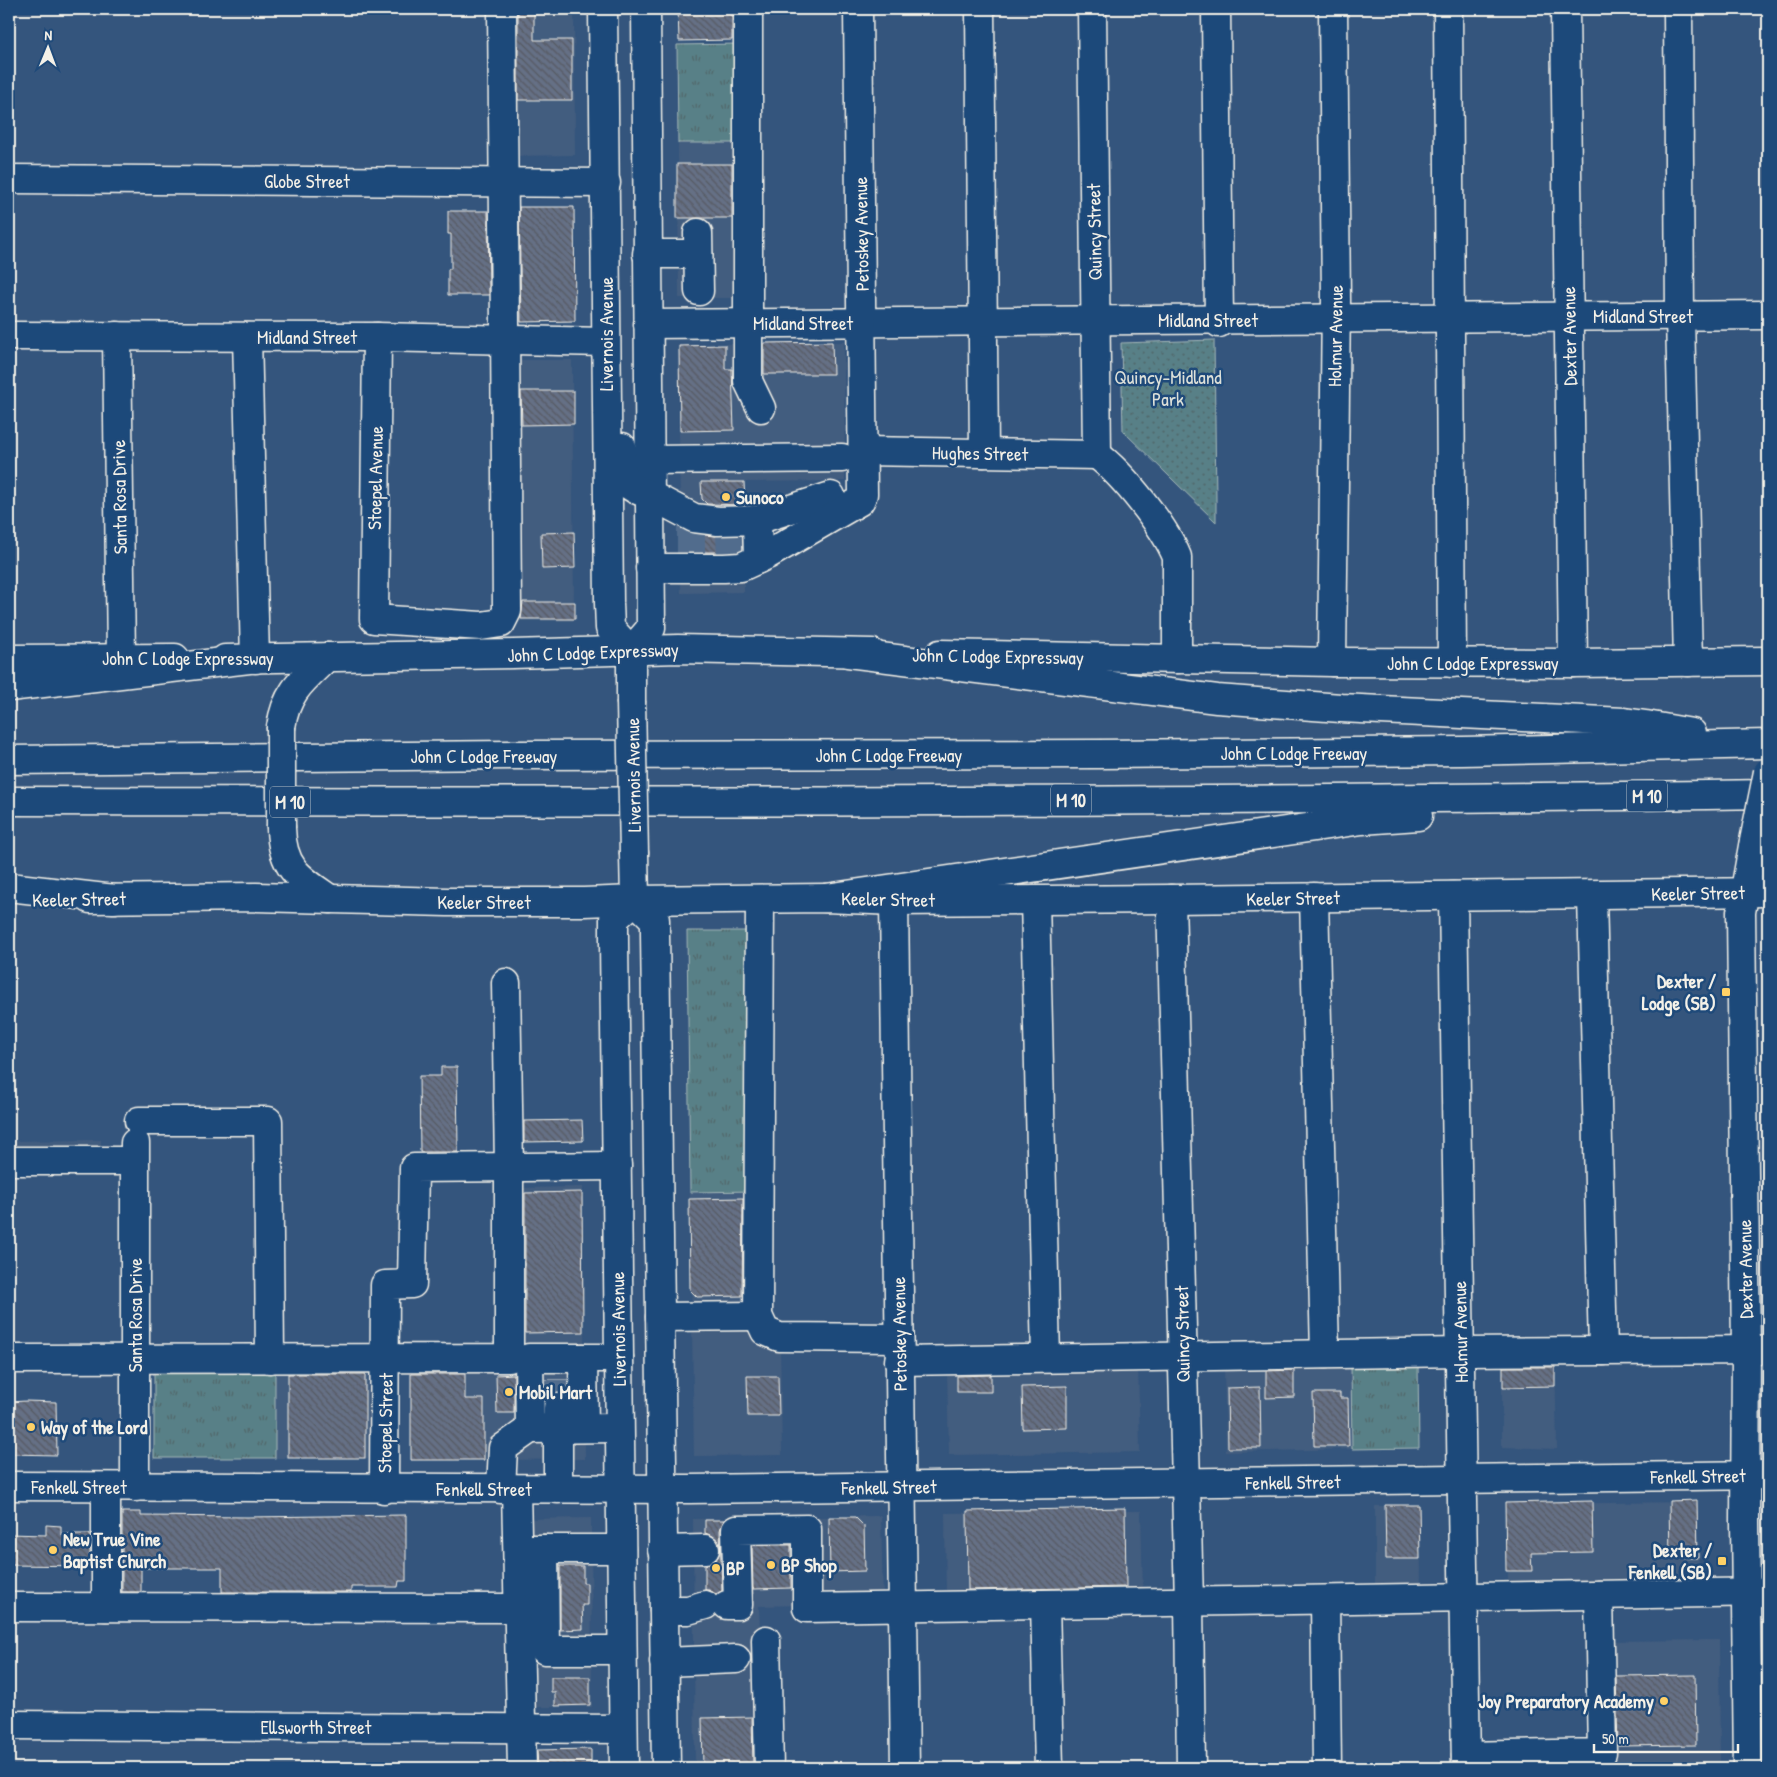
<svg xmlns="http://www.w3.org/2000/svg" width="1777" height="1777" viewBox="0 0 1777 1777" font-family="'Patrick Hand',sans-serif">
<defs>
<pattern id="grass-tufts" width="24" height="20" patternUnits="userSpaceOnUse" patternTransform="scale(1.25)"><rect width="24" height="20" fill="#588087"/><path d="M3 7l-1-3M5 7V3M7 7l1-3M15 17l-1-3M17 17v-4M19 17l1-3" fill="none" stroke="#51676a"/></pattern>
<pattern id="park-dots" width="8" height="8" patternUnits="userSpaceOnUse" patternTransform="scale(1.25)"><rect width="8" height="8" fill="#588087"/><path d="M2 2h.1M6 6h.1" fill="none" stroke="#51676a" stroke-width="1.8" stroke-linecap="round"/></pattern>
<pattern id="building-back-hatch" width="6" height="6" patternUnits="userSpaceOnUse" patternTransform="scale(1.25)"><rect width="6" height="6" fill="#656f85"/><path d="M-1 5l2 2M0 0l6 6M5-1l2 2" fill="none" stroke="#565a62"/></pattern>
</defs>
<rect width="100%" height="100%" fill="#34557d"/>
<filter id="ink" filterUnits="userSpaceOnUse"><feTurbulence type="fractalNoise" baseFrequency=".02" numOctaves="2"/><feDisplacementMap in="SourceGraphic" scale="10" xChannelSelector="R" yChannelSelector="G"/><feConvolveMatrix kernelMatrix="1 2 1 2 8 2 1 2 1" color-interpolation-filters="sRGB"/></filter>
<g filter="url(#ink)">
<g fill="#435d7f">
<polygon points="508,9 574,9 575,155 509,156"/>
<polygon points="678,143 741,143 742,298 679,298"/>
<polygon points="844,342 845,481 743,482 744,592 681,593 678,345"/>
<polygon points="511,360 572,360 574,621 513,621"/>
<polygon points="101,1140 101,1149 9,1150 9,1141"/>
<polygon points="583,1187 585,1459 411,1461 410,1371 521,1370 519,1188"/>
<polygon points="755,1191 755,1345 780,1345 782,1455 694,1456 690,1192"/>
<polygon points="1555,1360 1557,1449 1502,1447 1502,1362"/>
<polygon points="1351,1364 1352,1449 1226,1452 1224,1367"/>
<polygon points="1138,1365 1140,1452 949,1455 947,1368"/>
<polygon points="368,1367 370,1458 275,1458 275,1369"/>
<polygon points="1698,1502 1699,1587 1508,1590 1507,1504"/>
<polygon points="1375,1506 1420,1506 1421,1590 1375,1590"/>
<polygon points="1141,1511 1143,1596 946,1599 945,1513"/>
<polygon points="881,1516 883,1603 759,1606 765,1768 695,1768 693,1519"/>
<polygon points="591,1518 592,1707 527,1707 525,1519"/>
<polygon points="1719,1640 1720,1768 1489,1768 1609,1761 1607,1641"/>
</g>
<g fill="url(#grass-tufts)" stroke="#a6b8b8">
<polygon points="738,44 741,143 678,143 677,45"/>
<polygon points="687,931 752,931 755,1191 690,1192"/>
<polygon points="1418,1363 1419,1448 1352,1449 1351,1364"/>
<rect x="154" y="1369" width="121" height="89"/>
</g>
<polygon fill="url(#park-dots)" stroke="#a6b8b8" points="1214,340 1216,499 1216,522 1123,431 1121,343"/>
<g fill="url(#building-back-hatch)" stroke="#f4f1e8">
<polygon points="518,9 534,9 534,40 572,40 572,100 518,100"/>
<polygon points="678,9 732,9 732,40 679,41"/>
<rect x="677" y="164" width="55" height="54"/>
<polygon points="519,207 574,207 575,321 521,322"/>
<polygon points="448,211 488,211 489,295 448,295 448,269 451,269 451,234 448,234"/>
<polygon points="832,342 833,374 764,374 764,343"/>
<polygon points="725,345 725,369 732,369 734,430 680,431 679,346"/>
<polygon points="521,391 574,391 574,424 522,425"/>
<polygon points="701,482 744,482 745,505 707,504 702,499"/>
<polygon points="684,530 692,534 716,536 742,536 742,549 737,552 684,552"/>
<polygon points="574,532 575,568 542,569 541,533"/>
<polygon points="523,602 575,602 575,619 521,619"/>
<polygon points="441,1067 457,1067 458,1152 420,1152 419,1076 441,1076"/>
<polygon points="582,1120 583,1141 524,1142 524,1121"/>
<polygon points="582,1192 583,1332 525,1333 525,1193"/>
<polygon points="743,1198 742,1296 697,1297 690,1290 689,1199"/>
<polygon points="1503,1367 1555,1367 1555,1386 1503,1387"/>
<polygon points="1294,1370 1294,1397 1266,1398 1266,1371"/>
<rect x="288" y="1374" width="77" height="84"/>
<polygon points="411,1374 465,1374 465,1399 484,1399 484,1460 411,1460"/>
<polygon points="514,1374 514,1413 497,1413 496,1375"/>
<polygon points="991,1375 991,1392 957,1392 957,1376"/>
<polygon points="747,1376 778,1376 779,1416 748,1416"/>
<polygon points="545,1380 568,1380 568,1396 558,1392 551,1394 545,1399"/>
<polygon points="1067,1386 1067,1428 1023,1429 1022,1387"/>
<polygon points="1260,1387 1261,1448 1228,1448 1227,1388"/>
<polygon points="1313,1393 1340,1393 1340,1398 1348,1398 1349,1446 1314,1446"/>
<polygon points="26,1401 56,1402 57,1455 9,1454 9,1402"/>
<polygon points="1697,1500 1698,1558 1670,1558 1669,1501"/>
<polygon points="1592,1501 1593,1552 1531,1553 1532,1571 1506,1571 1505,1503"/>
<polygon points="1385,1505 1419,1505 1420,1559 1386,1559"/>
<polygon points="1125,1508 1126,1587 968,1590 967,1511"/>
<polygon points="122,1512 141,1512 141,1516 247,1517 406,1515 406,1581 399,1581 398,1587 351,1587 351,1592 222,1592 222,1568 141,1568 141,1592 122,1592"/>
<polygon points="829,1517 855,1517 864,1526 865,1571 830,1572"/>
<polygon points="705,1520 724,1520 720,1530 722,1591 716,1594 709,1590 705,1590 705,1565 713,1563 718,1557 721,1548 719,1541 713,1536 705,1533"/>
<polygon points="46,1525 61,1526 61,1534 90,1534 90,1566 9,1565 9,1534 46,1535"/>
<polygon points="752,1545 791,1545 791,1588 753,1589"/>
<polygon points="560,1566 583,1566 583,1583 587,1583 587,1605 582,1605 583,1629 560,1630"/>
<polygon points="1695,1675 1696,1745 1618,1746 1616,1676"/>
<polygon points="551,1677 590,1677 590,1705 555,1706 555,1692 551,1692"/>
<polygon points="752,1717 753,1768 703,1768 702,1718"/>
<polygon points="591,1749 591,1768 538,1768 537,1750"/>
</g>
<g fill="none" stroke-linecap="round" stroke-linejoin="round">
<g stroke="#516c8d" stroke-width="28" stroke-dasharray="28 14" stroke-linecap="butt">
<polyline points="691,525 691,556"/>
<polyline points="730,533 731,556"/>
<polyline points="558,1380 558,1408"/>
</g>
<defs>
<g id="minor">
<polyline points="603,9 609,603 610,628 631,651 651,628 646,9"/>
<polyline points="748,9 748,381 761,408"/>
<polyline points="980,9 984,453"/>
<polyline points="1092,9 1097,455"/>
<polyline points="1216,9 1219,323"/>
<polyline points="1448,9 1452,663"/>
<polyline points="1565,9 1573,663"/>
<polyline points="1678,9 1680,316 1688,662"/>
<polyline points="9,179 606,183"/>
<polyline points="698,233 699,291"/>
<polyline points="647,254 698,254"/>
<polyline points="648,324 1768,315"/>
<polyline points="9,336 377,337 605,342"/>
<polyline points="117,336 121,658"/>
<polyline points="247,337 255,659"/>
<path d="M377 337 374 619 481 626 501 623 507 611C507 410 503 210 502 9"/>
<polyline points="622,447 623,476 627,484 635,489 650,495 694,518 718,521 757,520 758,559"/>
<polyline points="863,451 1097,455"/>
<path d="M1097 455C1123 474 1165 527 1177 557V659"/>
<polyline points="648,460 842,458"/>
<polyline points="757,520 831,496"/>
<polyline points="650,568 724,568 741,567 767,555 860,501 863,494 858,9"/>
<polyline points="1332,662 1336,299 1333,9"/>
<polyline points="1592,895 1603,1351"/>
<polyline points="1453,896 1466,1768"/>
<polyline points="1314,897 1325,1354"/>
<polyline points="760,899 758,1316 765,1331 779,1337 899,1338"/>
<polyline points="1171,899 1189,1602 1191,1768"/>
<polyline points="1035,900 1046,1358"/>
<polyline points="894,901 905,1768"/>
<polyline points="139,1121 268,1121 270,1359"/>
<polyline points="135,1143 135,1487"/>
<polyline points="9,1161 134,1161"/>
<polyline points="660,1317 758,1316"/>
<polyline points="583,1358 584,1428"/>
<polyline points="619,1358 529,1358 530,1429 619,1428"/>
<polyline points="9,1359 509,1358 509,1167 506,983"/>
<polyline points="899,1361 1460,1352 1768,1350"/>
<polyline points="558,1408 558,1489"/>
<polyline points="9,1486 689,1489 1768,1475"/>
<polyline points="106,1487 106,1607"/>
<polyline points="384,1489 385,1285 412,1284 414,1168 617,1166"/>
<polyline points="501,1489 503,1448 530,1429"/>
<polyline points="516,1489 522,1768"/>
<polyline points="527,1549 621,1549"/>
<polyline points="544,1549 545,1650 622,1650"/>
<polyline points="662,1550 705,1549"/>
<polyline points="1325,1600 1327,1768"/>
<polyline points="1045,1604 1049,1768"/>
<polyline points="727,1605 738,1605 736,1530 807,1529 807,1608 1768,1592"/>
<polyline points="9,1607 519,1608"/>
<polyline points="664,1610 688,1610 705,1605"/>
<polyline points="766,1640 769,1768"/>
<polyline points="664,1662 736,1659"/>
<polyline points="9,1725 623,1729"/>
<polyline points="1466,1756 1602,1753 1599,1595"/>
<polyline points="1748,1768 1745,1522 1746,1351 1741,912 1753,846"/>
</g>
<g id="major">
<polyline points="631,651 631,701"/>
<polyline points="940,654 1332,662 1573,663 1768,661"/>
<polyline points="9,659 175,658"/>
<polyline points="225,659 513,654 678,649 872,653"/>
<path d="M281 727C286 692 303 680 327 657"/>
<path d="M281 828C282 868 299 878 330 899"/>
<polyline points="634,854 635,900 655,920 655,933 666,1768"/>
<polyline points="90,899 256,897 447,902 584,902 635,900 826,898 894,901 1171,899 1768,892"/>
<polyline points="624,1768 614,942 614,919 635,900"/>
</g>
<g id="highway">
<polyline points="848,653 1217,699 1341,708 1624,722 1646,725 1692,733"/>
<polyline points="9,687 249,659"/>
<polyline points="9,760 511,755 1098,754 1463,751 1768,744"/>
<path d="M9 801C595 802 1182 803 1768 794"/>
<polyline points="9,887 114,899"/>
<polyline points="826,898 1362,820 1418,816"/>
</g>
</defs>
<use href="#minor" stroke="#f4f1e8" stroke-width="31"/>
<use href="#major" stroke="#f4f1e8" stroke-width="31"/>
<use href="#highway" stroke="#f4f1e8" stroke-width="31"/>
<use href="#minor" stroke="#1f4a7a" stroke-width="28"/>
<use href="#major" stroke="#1f4a7a" stroke-width="28"/>
<use href="#highway" stroke="#1f4a7a" stroke-width="28"/>
<defs>
<polyline id="minor-bridge" points="1753,846 1768,772"/>
<g id="major-bridge">
<polyline points="631,701 634,854"/>
<polyline points="281,828 281,727"/>
</g>
</defs>
<use href="#minor-bridge" stroke="#f4f1e8" stroke-width="31" stroke-linecap="butt"/>
<use href="#major-bridge" stroke="#f4f1e8" stroke-width="31" stroke-linecap="butt"/>
<use href="#minor-bridge" stroke="#1f4a7a" stroke-width="28"/>
<use href="#major-bridge" stroke="#1f4a7a" stroke-width="28"/>
</g>
</g>
<g fill="#ffd166" stroke="#1f4a7a" stroke-width="2">
<circle cx="726" cy="497" r="5"/>
<rect x="1721" y="987" width="10" height="10" rx="2.5"/>
<circle cx="509" cy="1392" r="5"/>
<circle cx="31" cy="1427" r="5"/>
<circle cx="53" cy="1550" r="5"/>
<rect x="1717" y="1556" width="10" height="10" rx="2.5"/>
<circle cx="771" cy="1565" r="5"/>
<circle cx="716" cy="1568" r="5"/>
<circle cx="1664" cy="1701" r="5"/>
</g>
<g text-anchor="middle" dominant-baseline="central" stroke-width="5" stroke-linejoin="round" paint-order="stroke">
<g fill="#1f4a7a" stroke="#b4bfc7" stroke-width="1">
<rect x="1627" y="780.5" width="40" height="31" rx="4"/>
<rect x="1051" y="784.5" width="40" height="31" rx="4"/>
<rect x="270" y="786.5" width="40" height="31" rx="4"/>
</g>
<g font-size="18" font-weight="bold" fill="#f4f1e8">
<text x="1647" y="796">M 10</text>
<text x="1071" y="800">M 10</text>
<text x="290" y="802">M 10</text>
</g>
<g font-size="19" fill="#f4f1e8" stroke="#1f4a7a">
<text x="307" y="181">Globe Street</text>
<text transform="translate(1094 232) rotate(-91)">Quincy Street</text>
<text transform="translate(861 234) rotate(-91)">Petoskey Avenue</text>
<text x="1643" y="316">Midland Street</text>
<text x="1208" y="320">Midland Street</text>
<text x="803" y="323">Midland Street</text>
<text transform="translate(606 334) rotate(-90)">Livernois Avenue</text>
<text transform="translate(1335 336) rotate(-89)">Holmur Avenue</text>
<text transform="translate(1569 336) rotate(-91)">Dexter Avenue</text>
<text x="307" y="337">Midland Street</text>
<text transform="translate(980 453) rotate(1)">Hughes Street</text>
<text transform="translate(375 478) rotate(-89)">Stoepel Avenue</text>
<text transform="translate(119 497) rotate(-91)">Santa Rosa Drive</text>
<text transform="translate(593 652) rotate(-2)">John C Lodge Expressway</text>
<text transform="translate(998 656) rotate(1)">John C Lodge Expressway</text>
<text x="188" y="658">John C Lodge Expressway</text>
<text x="1473" y="663">John C Lodge Expressway</text>
<text x="1294" y="753">John C Lodge Freeway</text>
<text x="889" y="755">John C Lodge Freeway</text>
<text x="484" y="756">John C Lodge Freeway</text>
<text transform="translate(633 775) rotate(-91)">Livernois Avenue</text>
<text transform="translate(1698 893) rotate(-1)">Keeler Street</text>
<text transform="translate(1293 898) rotate(-1)">Keeler Street</text>
<text transform="translate(79 899) rotate(-1)">Keeler Street</text>
<text transform="translate(888 899) rotate(1)">Keeler Street</text>
<text x="484" y="902">Keeler Street</text>
<text transform="translate(1745 1269) rotate(-91)">Dexter Avenue</text>
<text transform="translate(135 1315) rotate(-90)">Santa Rosa Drive</text>
<text transform="translate(618 1329) rotate(-91)">Livernois Avenue</text>
<text transform="translate(1460 1332) rotate(-91)">Holmur Avenue</text>
<text transform="translate(899 1334) rotate(-91)">Petoskey Avenue</text>
<text transform="translate(1182 1334) rotate(-91)">Quincy Street</text>
<text transform="translate(385 1423) rotate(-89)">Stoepel Street</text>
<text transform="translate(1698 1476) rotate(-1)">Fenkell Street</text>
<text transform="translate(1293 1482) rotate(-1)">Fenkell Street</text>
<text x="79" y="1487">Fenkell Street</text>
<text transform="translate(889 1487) rotate(-1)">Fenkell Street</text>
<text x="484" y="1489">Fenkell Street</text>
<text x="316" y="1727">Ellsworth Street</text>
</g>
<g font-size="19" fill="#dde0d9" stroke="#1f4a7a">
<text x="1168" y="377">Quincy-Midland<tspan x="1168" dy="22">Park</tspan></text>
</g>
<g font-size="19" font-weight="bold" fill="#f4f1e8" stroke="#1f4a7a" text-anchor="start">
<text x="736" y="497">Sunoco</text>
<text x="1716" y="981" text-anchor="end">Dexter /<tspan x="1716" dy="22">Lodge (SB)</tspan></text>
<text x="519" y="1392">Mobil Mart</text>
<text x="41" y="1427">Way of the Lord</text>
<text x="63" y="1539">New True Vine<tspan x="63" dy="22">Baptist Church</tspan></text>
<text x="1712" y="1550" text-anchor="end">Dexter /<tspan x="1712" dy="22">Fenkell (SB)</tspan></text>
<text x="781" y="1565">BP Shop</text>
<text x="726" y="1568">BP</text>
<text x="1654" y="1701" text-anchor="end">Joy Preparatory Academy</text>
</g>
</g>
<rect width="1777" height="1777" fill="none" stroke="#1f4a7a" stroke-width="30"/>
<rect x="15" y="15" width="1747" height="1747" fill="none" stroke="#f4f1e8" stroke-width="2" filter="url(#ink)"/>
<g transform="translate(48 48) rotate(1)" stroke="#1f4a7a" stroke-width="4" paint-order="stroke">
<path d="M0-4L9 19L0 12L-9 19Z" fill="#f4f1e8"/>
<text y="-8" font-size="14" font-weight="bold" text-anchor="middle" fill="#f4f1e8">N</text>
</g>
<path d="M1594 1744v8h144v-8" fill="none" stroke="#f4f1e8" stroke-width="2.5"/>
<text x="1602" y="1744" font-size="15" fill="#f4f1e8" stroke="#1f4a7a" stroke-width="4" paint-order="stroke">50 m</text>
</svg>
